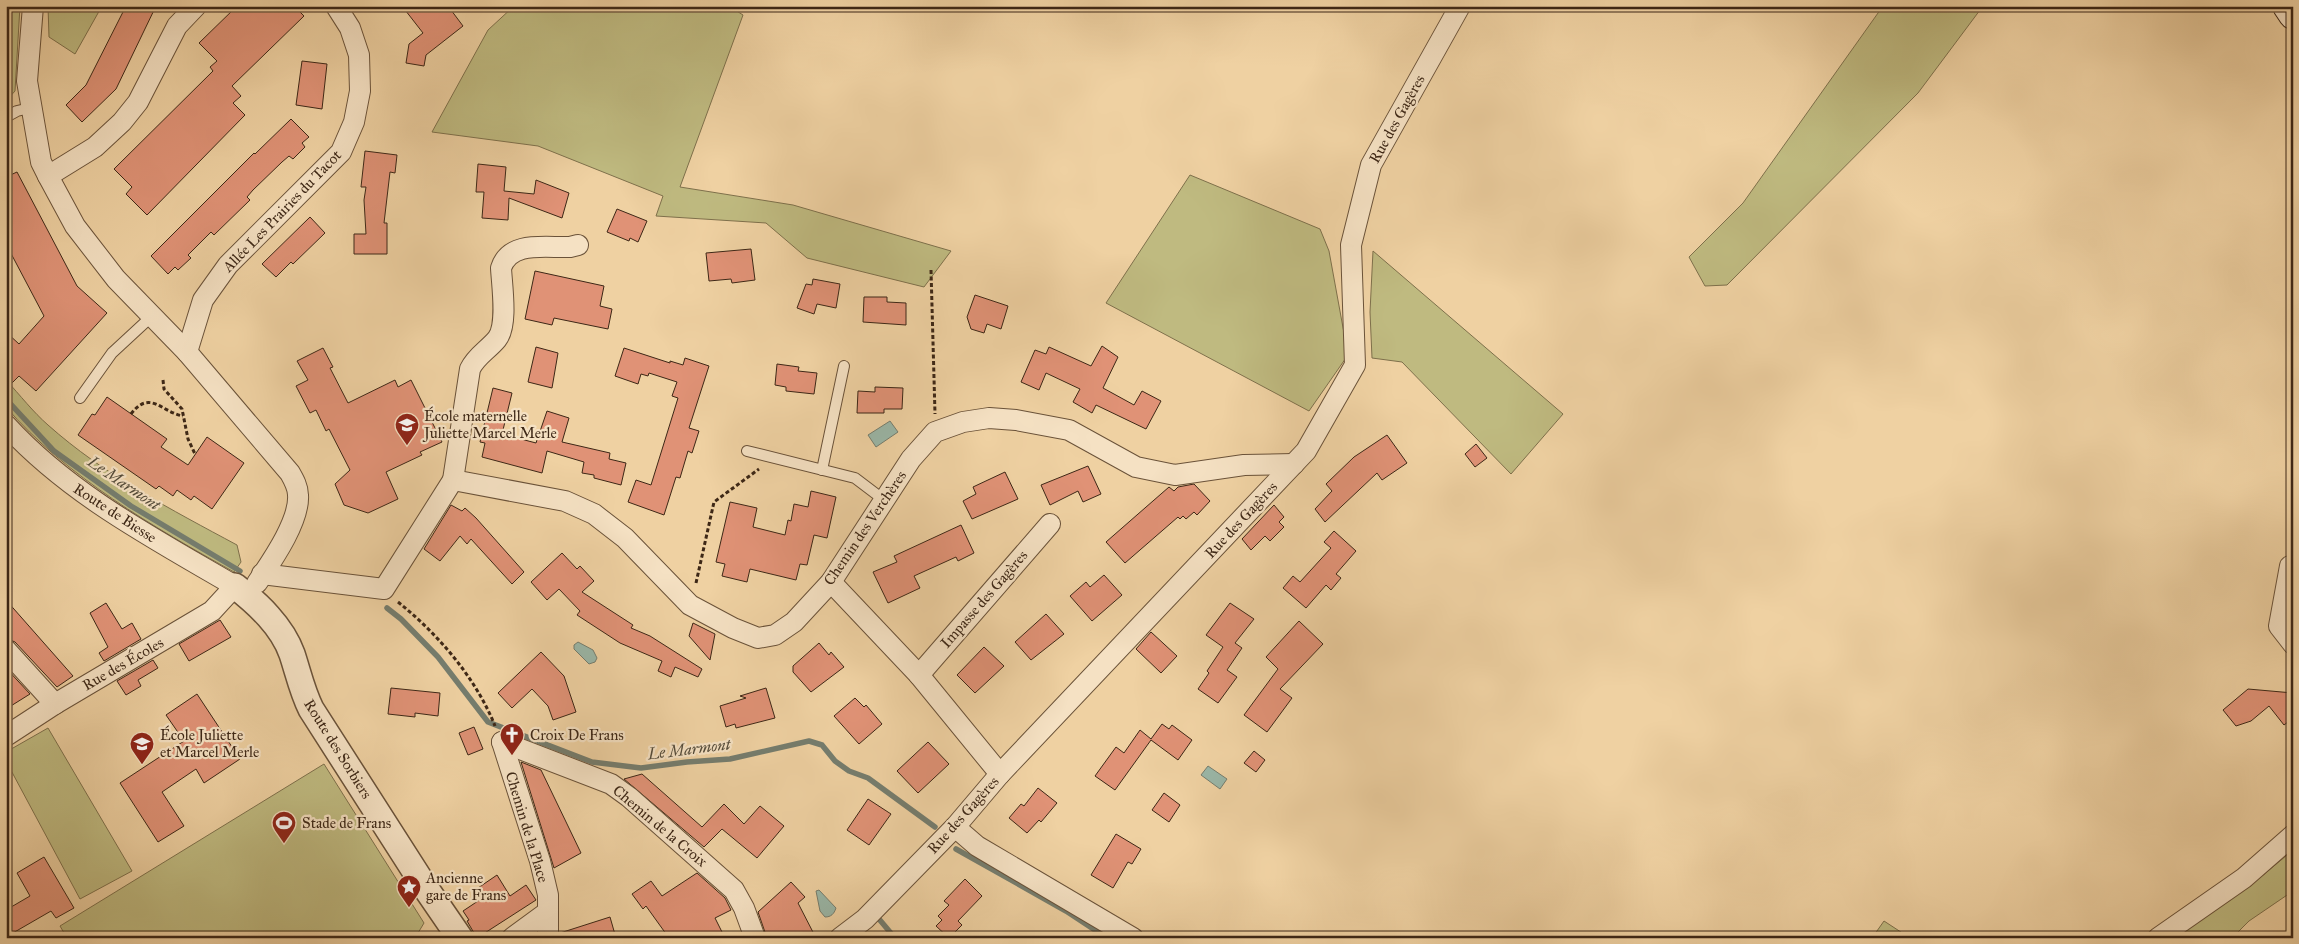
<svg xmlns="http://www.w3.org/2000/svg" width="2299" height="944" viewBox="0 0 2299 944" font-family="'IM FELL Great Primer',serif">
<rect width="100%" height="100%" fill="#efd1a2"/>
<filter id="stains"><feTurbulence type="fractalNoise" baseFrequency=".004" numOctaves="4"/><feColorMatrix values="0 0 0 0 .2 0 0 0 0 .09 0 0 0 0 .02 0 0 0 .5 -.17"/></filter>
<radialGradient id="worn" r=".72"><stop offset=".6" stop-color="#630" stop-opacity="0"/><stop offset="1" stop-color="#630" stop-opacity=".3"/></radialGradient>
<g fill="#bfba80" stroke="#7e704b">
<polygon points="6,6 20,6 15,91 6,101"/>
<polygon points="48,6 102,6 75,54 49,37"/>
<polygon points="514,6 729,6 743,15 680,187 793,205 951,251 924,287 807,258 766,223 656,216 663,196 538,146 432,132 488,30"/>
<polygon points="1883,6 1983,6 1918,93 1727,285 1705,286 1689,257 1743,203"/>
<polygon points="1190,175 1320,229 1329,251 1348,355 1309,411 1106,303"/>
<polygon points="1373,251 1563,414 1511,474 1402,362 1372,358 1370,312"/>
<path d="M6 380C20 395 33 412 48 425 104 475 172 510 237 545L241 562 234 572C155 528 65 476 6 407Z"/>
<polygon points="48,728 132,871 80,899 6,761 6,752"/>
<polygon points="324,764 424,923 415,938 67,938 60,926"/>
<polygon points="2293,850 2293,891 2249,921 2232,938 2169,938 2262,876"/>
<polygon points="1884,921 1910,938 1872,938"/>
</g>
<g fill="#9ab7a8" stroke="#757d6e">
<polygon points="890,421 898,432 876,447 868,435"/>
<polygon points="578,642 593,650 597,658 595,662 589,664 574,649 574,645"/>
<polygon points="1208,766 1227,779 1220,789 1201,775"/>
<path d="M819 890 836 908C834 914 831 917 825 917L820 911 816 891Z"/>
</g>
<g fill="none" stroke-linecap="round" stroke-linejoin="round">
<g stroke="#757d6e" stroke-width="5.5">
<polyline points="6,399 54,451 131,506 240,571"/>
<polyline points="387,608 401,619 438,657 488,722 592,762 641,768 687,762 730,759 809,741 822,745 835,761 849,771 868,778 935,827"/>
<polyline points="956,849 1066,911 1107,938"/>
<polyline points="879,919 895,938"/>
</g>
</g>
<g fill="#e09276" stroke="#3d2716">
<polygon points="126,6 156,6 116,89 82,122 66,105 86,85"/>
<polygon points="237,6 294,6 304,16 232,86 241,96 233,103 245,115 147,215 126,194 132,187 114,169 213,71 210,67 217,61 199,43"/>
<polygon points="402,6 448,6 463,26 426,55 424,66 406,63 409,44 423,33"/>
<polygon points="302,61 327,64 322,109 296,105"/>
<polygon points="291,119 309,137 302,143 305,147 293,159 289,156 282,162 253,190 247,197 250,200 214,235 211,232 188,255 191,258 178,270 175,267 168,274 151,256 254,153 255,154"/>
<polygon points="365,151 397,155 395,173 390,172 384,223 387,223 387,254 354,254 354,234 366,234 364,200 366,187 361,187"/>
<polygon points="478,164 506,167 504,191 534,194 536,180 569,193 562,218 509,198 508,220 482,218 484,192 476,192"/>
<polygon points="17,172 77,286 107,313 36,391 19,376 6,389 6,332 19,344 44,316 6,244 6,177"/>
<polygon points="617,209 647,221 638,242 630,238 629,241 607,232"/>
<polygon points="310,217 325,233 293,264 291,262 276,277 262,264"/>
<polygon points="751,249 755,280 732,283 731,279 709,281 706,253"/>
<polygon points="535,271 604,286 600,306 612,309 608,329 554,318 552,325 525,319"/>
<polygon points="813,279 840,284 836,308 817,304 814,314 797,308 806,284 812,285"/>
<polygon points="975,295 1008,306 1001,329 987,324 984,333 971,329 967,317"/>
<polygon points="864,297 887,297 887,302 906,303 906,325 863,322"/>
<polygon points="1102,346 1118,357 1103,388 1134,405 1142,391 1161,401 1146,429 1096,405 1092,413 1073,402 1080,389 1046,373 1039,390 1021,382 1035,350 1046,354 1049,347 1091,366"/>
<polygon points="536,347 558,353 552,388 528,382"/>
<polygon points="323,348 333,367 330,368 348,403 395,380 398,387 411,380 442,442 420,452 422,455 386,472 398,499 368,513 344,505 335,484 350,470 329,429 326,431 316,410 310,413 296,386 308,380 297,361"/>
<polygon points="624,348 670,363 670,361 683,365 685,358 709,366 689,428 699,431 692,453 688,451 680,478 676,477 664,515 628,502 636,480 651,485 678,398 672,396 677,382 649,373 648,376 641,374 638,384 615,376"/>
<polygon points="777,364 799,367 798,371 817,373 814,394 786,391 786,387 775,385"/>
<polygon points="875,387 903,388 902,409 884,409 884,413 857,413 858,391 875,392"/>
<polygon points="493,388 512,393 502,434 536,443 547,411 569,418 562,442 610,453 609,459 626,463 621,485 594,478 594,475 582,473 584,462 547,451 542,473 482,457 485,443 480,442"/>
<polygon points="107,397 167,439 161,447 188,465 207,437 244,463 212,509 194,496 191,500 177,490 173,496 159,486 156,489 78,435 92,414 95,415"/>
<polygon points="1387,435 1407,463 1382,480 1377,473 1325,522 1315,509 1332,491 1326,484 1354,457"/>
<polygon points="1476,444 1487,458 1475,467 1465,454"/>
<polygon points="1088,466 1101,494 1083,502 1078,491 1050,505 1041,485"/>
<polygon points="1005,472 1018,499 972,519 963,501 976,494 973,487"/>
<polygon points="1194,484 1210,501 1197,515 1194,512 1186,519 1183,516 1180,519 1178,517 1125,563 1106,542 1169,487 1174,491 1178,487"/>
<polygon points="811,491 836,497 827,538 814,535 807,565 800,564 796,580 750,569 747,582 722,576 725,564 716,562 730,502 757,508 753,527 785,535 788,520 791,521 794,504 808,507"/>
<polygon points="451,505 462,511 465,508 476,518 524,572 512,584 471,539 467,544 460,536 440,561 424,549"/>
<polygon points="1274,505 1284,517 1279,522 1284,527 1270,541 1265,536 1251,550 1242,539"/>
<polygon points="961,525 974,553 958,561 956,557 914,576 920,588 888,603 873,572 897,562 894,556"/>
<polygon points="1334,531 1356,551 1336,574 1341,578 1331,590 1326,585 1306,608 1283,588 1293,576 1300,582 1331,548 1324,542"/>
<polygon points="562,553 577,569 580,566 594,581 582,592 633,625 631,628 650,636 702,669 698,677 675,667 671,677 658,671 662,661 620,643 577,615 580,611 559,589 547,600 531,582"/>
<polygon points="1104,575 1122,595 1092,621 1070,596 1086,582 1090,587"/>
<polygon points="6,600 73,676 57,687 15,642 6,638"/>
<polygon points="106,603 122,629 132,623 141,639 104,661 99,653 108,647 90,613"/>
<polygon points="1230,603 1254,619 1235,643 1242,648 1227,670 1237,677 1218,703 1198,689 1209,673 1207,671 1223,647 1206,635"/>
<polygon points="1046,614 1064,634 1031,660 1015,642"/>
<polygon points="220,620 231,637 189,661 179,644"/>
<polygon points="1299,621 1323,644 1280,689 1292,698 1267,732 1244,715 1278,669 1266,657"/>
<polygon points="693,623 715,634 710,660 689,636"/>
<polygon points="1151,632 1177,656 1161,673 1136,649"/>
<polygon points="819,643 829,655 831,652 844,667 811,692 793,672 793,666"/>
<polygon points="984,647 1004,666 975,693 957,675"/>
<polygon points="541,652 564,676 576,712 553,720 548,706 532,689 512,708 498,693"/>
<polygon points="153,660 158,668 138,680 141,686 126,695 117,681"/>
<polygon points="6,668 30,694 6,709"/>
<polygon points="391,688 440,693 438,716 415,713 415,717 388,714"/>
<polygon points="766,688 775,718 736,728 735,724 726,727 720,706 746,698 740,696"/>
<polygon points="2248,689 2293,693 2293,718 2284,725 2269,706 2251,721 2236,726 2223,710"/>
<polygon points="197,694 240,759 204,783 196,769 162,792 184,826 158,842 120,783 184,741 166,715"/>
<polygon points="855,698 864,707 866,705 882,724 859,744 834,716"/>
<polygon points="1162,724 1169,729 1172,725 1192,740 1178,760 1151,740 1115,790 1095,776 1116,747 1124,753 1140,730 1151,739"/>
<polygon points="474,727 483,749 468,755 459,733"/>
<polygon points="928,742 949,764 918,793 897,771"/>
<polygon points="1254,751 1265,760 1256,772 1244,763"/>
<polygon points="521,762 541,770 581,853 554,868"/>
<polygon points="642,774 702,827 724,804 744,824 760,806 784,826 757,858 722,829 704,847 624,779"/>
<polygon points="1038,788 1057,803 1041,822 1039,820 1027,833 1009,818 1021,804 1024,806"/>
<polygon points="1164,793 1180,805 1169,822 1152,810"/>
<polygon points="868,799 891,814 869,845 847,830"/>
<polygon points="1116,834 1141,849 1132,864 1128,862 1113,888 1091,875"/>
<polygon points="44,857 74,908 56,918 51,911 6,937 6,910 30,896 17,873"/>
<polygon points="697,873 725,898 731,910 715,918 725,938 669,938 646,906 643,909 632,894 651,881 662,896"/>
<polygon points="497,875 510,896 526,885 536,900 477,938 467,921 469,920 463,911 481,899 478,894 481,892 478,888"/>
<polygon points="965,879 982,896 958,921 962,925 949,938 936,926 942,920 938,916 949,905 944,901"/>
<polygon points="791,882 805,897 798,903 816,938 767,938 758,912"/>
<polygon points="610,917 616,938 560,938 560,933"/>
</g>
<g fill="none" stroke-linecap="round" stroke-linejoin="round">
<defs>
<g id="service">
<polyline points="6,117 17,111 30,108"/>
<polyline points="80,398 112,353 152,316"/>
<polyline points="747,451 855,478 884,500"/>
<polyline points="822,470 844,366"/>
</g>
<g id="minor">
<path d="M33 6 27 81 41 162 48 176 75 226 116 279 187 352 290 473C294 480 298 487 298 495 300 521 271 562 257 583"/>
<polyline points="48,176 95,147 122,122 138,102 177,26 196,6"/>
<polyline points="187,352 203,300 228,265 341,152 354,122 360,91 359,55 350,28 336,6"/>
<path d="M6 425C70 495 155 539 235 586L212 611 55 704 6 736"/>
<path d="M453 480 470 369C476 356 488 350 497 339 508 325 502 287 501 268 510 240 546 248 570 247L578 245"/>
<polyline points="2290,566 2279,626 2293,644"/>
<polyline points="262,574 384,589 453,480 565,501 594,514 625,538 690,605 733,628 758,638 775,635 794,622 831,582 911,459 935,432 963,422 989,418 1016,420 1069,430 1136,467 1175,475 1244,465 1294,464"/>
<polyline points="831,582 919,675 1000,774"/>
<polyline points="6,650 55,704"/>
<polyline points="919,675 1050,524"/>
<polyline points="502,742 611,784 629,797 734,890 744,908 755,938"/>
<polyline points="502,742 540,861 548,895 548,938"/>
<polyline points="955,827 977,846 1133,938"/>
<polyline points="512,938 546,913"/>
<polyline points="840,938 865,919 955,827 1000,774 1306,451 1355,365 1351,245 1371,165 1460,6"/>
<polyline points="2158,938 2244,878 2293,835"/>
</g>
<path id="tertiary" d="M235 586C258 604 282 626 292 654 298 672 302 691 311 709L425 887 460 938"/>
<polyline id="secondary" points="2287,6 2293,15"/>
</defs>
<use href="#service" stroke="#6a5239" stroke-width="12"/>
<use href="#minor" stroke="#6a5239" stroke-width="22"/>
<use href="#tertiary" stroke="#6a5239" stroke-width="28"/>
<use href="#secondary" stroke="#3d2716" stroke-width="30"/>
<g stroke="#3d2716" stroke-width="3" stroke-dasharray="4 2.5" stroke-linecap="butt">
<polyline points="6,15 14,9"/>
<polyline points="931,270 935,414"/>
<polyline points="163,380 164,389 182,409 188,439 195,454"/>
<path d="M131 414C150 389 161 412 183 416"/>
<polyline points="696,583 714,502 759,469"/>
<path d="M398 602C438 634 476 678 495 726"/>
</g>
<use href="#service" stroke="#f5e1c3" stroke-width="10"/>
<use href="#minor" stroke="#f5e1c3" stroke-width="20"/>
<use href="#tertiary" stroke="#f5e1c3" stroke-width="25"/>
<use href="#secondary" stroke="#f5e1c3" stroke-width="28"/>
</g>
<defs>
<symbol id="school-pin" viewBox="-11 -11 22 30"><path d="M0 17L-7.5 6A9.5 9.5 0 1 1 7.5 6Z" fill="#8f2418" stroke="#f5e1c3"/><path d="M0-5L7-2L0 1L-7-2ZM-4 1L0 2.5L4 1V4Q0 6-4 4Z" fill="#fff"/></symbol>
<symbol id="church-pin" viewBox="-11 -11 22 30"><path d="M0 17L-7.5 6A9.5 9.5 0 1 1 7.5 6Z" fill="#8f2418" stroke="#f5e1c3"/><path d="M-1.2-6h2.4v3.5h3.3v2.4h-3.3V6h-2.4V-.1h-3.3v-2.4h3.3Z" fill="#fff"/></symbol>
<symbol id="stadium-pin" viewBox="-11 -11 22 30"><path d="M0 17L-7.5 6A9.5 9.5 0 1 1 7.5 6Z" fill="#8f2418" stroke="#f5e1c3"/><path d="M0-5a6.5 5 0 1 0 0 10a6.5 5 0 1 0 0-10ZM-3.5-1.8h7v3.6h-7Z" fill="#fff"/></symbol>
<symbol id="sight-pin" viewBox="-11 -11 22 30"><path d="M0 17L-7.5 6A9.5 9.5 0 1 1 7.5 6Z" fill="#8f2418" stroke="#f5e1c3"/><path d="M0-6L1.8-2.2L6-1.7L2.9 1.2L3.7 5.4L0 3.3L-3.7 5.4L-2.9 1.2L-6-1.7L-1.8-2.2Z" fill="#fff"/></symbol>
</defs>
<g fill-rule="evenodd">
<use href="#school-pin" x="393" y="411" width="28" height="38"/>
<use href="#church-pin" x="498" y="721" width="28" height="38"/>
<use href="#school-pin" x="128" y="730" width="28" height="38"/>
<use href="#stadium-pin" x="270" y="809" width="28" height="38"/>
<use href="#sight-pin" x="395" y="873" width="28" height="38"/>
</g>
<g text-anchor="middle" dominant-baseline="central" stroke-width="4.5" stroke-linejoin="round" paint-order="stroke">
<g font-size="15" fill="#3d2716" stroke="#f5e1c3">
<text transform="translate(1397 119) rotate(-61)">Rue des Gagères</text>
<text transform="translate(282 211) rotate(-46)">Allée Les Prairies du Tacot</text>
<text transform="translate(115 513) rotate(33)">Route de Biesse</text>
<text transform="translate(1241 520) rotate(-47)">Rue des Gagères</text>
<text transform="translate(865 528) rotate(-56)">Chemin des Verchères</text>
<text transform="translate(984 599) rotate(-49)">Impasse des Gagères</text>
<text transform="translate(123 664) rotate(-30)">Rue des Écoles</text>
<text transform="translate(338 749) rotate(58)">Route des Sorbiers</text>
<text transform="translate(963 815) rotate(-48)">Rue des Gagères</text>
<text transform="translate(660 826) rotate(40)">Chemin de la Croix</text>
<text transform="translate(527 827) rotate(73)">Chemin de la Place</text>
</g>
<g font-size="15" fill="#3d2716" stroke="#f5e1c3" text-anchor="start">
<text x="424" y="416">École maternelle<tspan x="424" dy="17">Juliette Marcel Merle</tspan></text>
<text x="160" y="735">École Juliette<tspan x="160" dy="17">et Marcel Merle</tspan></text>
<text x="530" y="735">Croix De Frans</text>
<text x="302" y="823">Stade de Frans</text>
<text x="426" y="878">Ancienne<tspan x="426" dy="17">gare de Frans</tspan></text>
</g>
<g font-size="16" font-style="italic" fill="#544b3a" stroke="#f5e1c3">
<text transform="translate(124 483) rotate(34)">Le Marmont</text>
<text transform="translate(689 749) rotate(-7)">Le Marmont</text>
</g>
</g>
<rect width="2299" height="944" fill="none" stroke="#efd1a2" stroke-width="25"/>
<rect x="8" y="8" width="2284" height="929" fill="none" stroke="#3d2716" stroke-width="2.5"/>
<rect x="12" y="12" width="2274" height="919" fill="none" stroke="#3d2716"/>
<rect width="100%" height="100%" filter="url(#stains)"/>
<rect width="100%" height="100%" fill="url(#worn)"/>
</svg>
